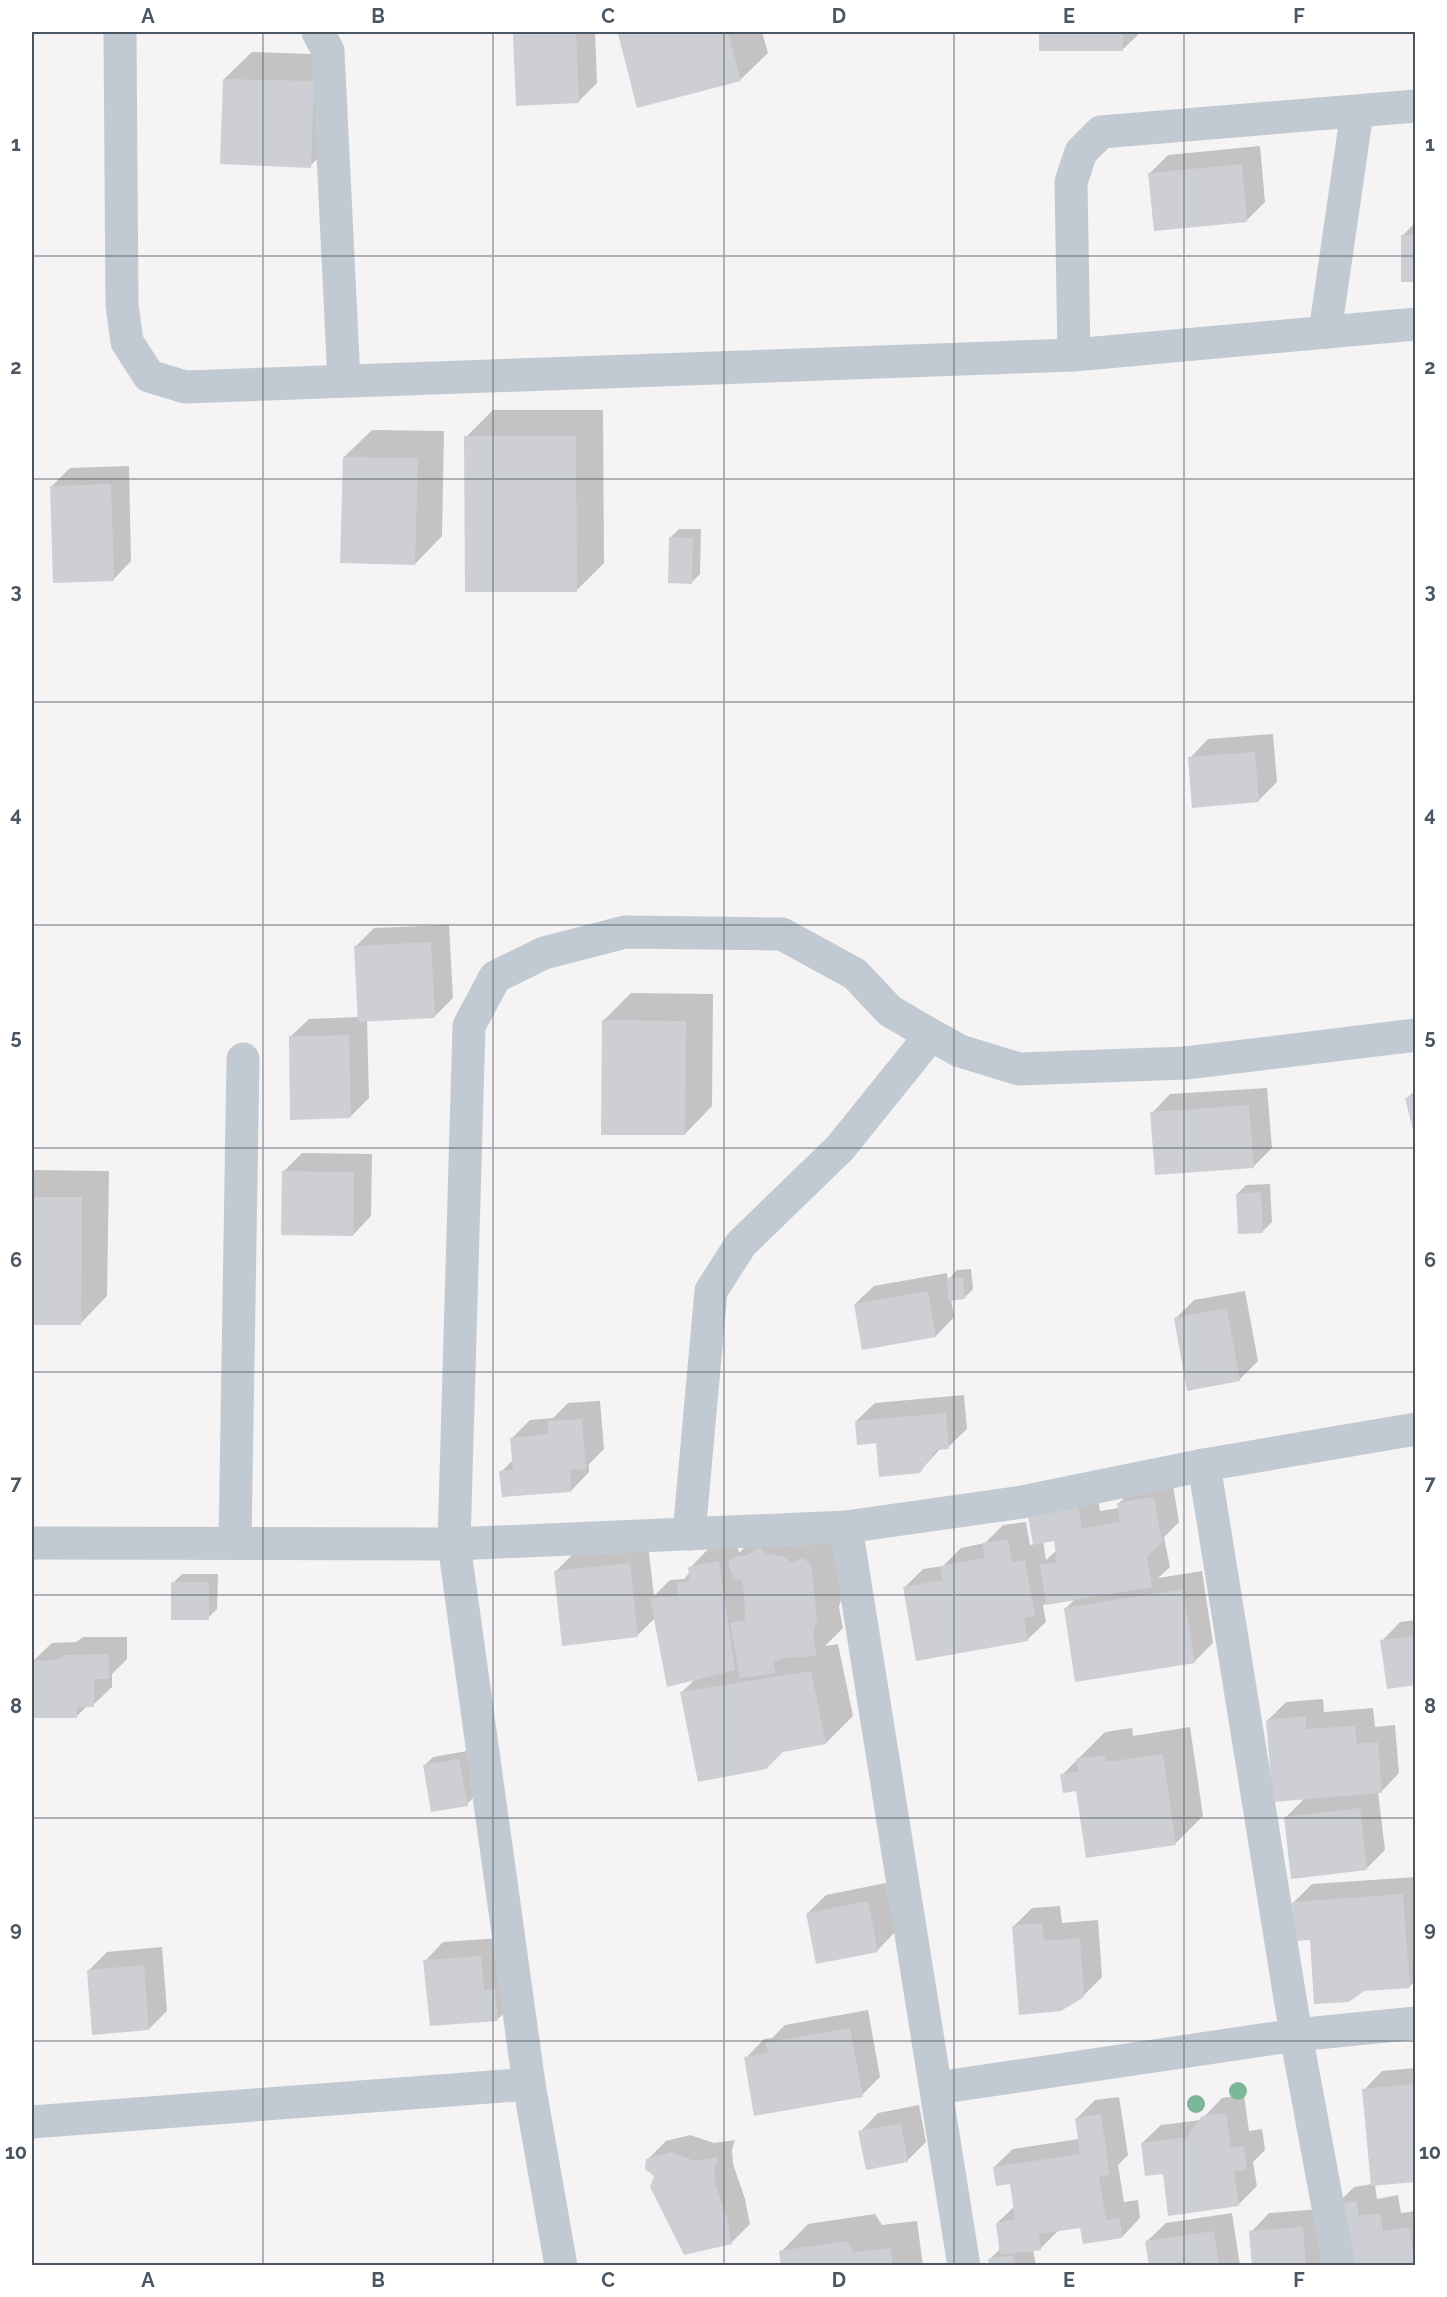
<svg xmlns="http://www.w3.org/2000/svg" width="1447" height="2297" viewBox="0 0 1447 2297" font-family="Raleway,sans-serif">
<rect width="100%" height="100%" fill="#f5f3f3"/>
<g fill="#0003" fill-rule="evenodd">
<polygon points="518,32 595,32 597,83 578,102 515,35"/>
<polygon points="623,32 762,32 768,53 740,80 620,35"/>
<polygon points="1040,32 1141,32 1122,50 1040,50"/>
<polygon points="252,52 341,55 337,139 310,166 224,79"/>
<polygon points="1260,146 1265,202 1247,220 1149,174 1168,155"/>
<polygon points="1416,222 1416,281 1403,235"/>
<polygon points="493,410 603,410 604,563 577,590 466,437"/>
<polygon points="372,430 444,431 442,536 415,564 344,457"/>
<polygon points="129,466 131,561 113,580 51,487 70,468"/>
<polygon points="679,529 701,529 700,574 691,583 670,538"/>
<polygon points="1273,734 1277,782 1258,801 1190,758 1208,739"/>
<polygon points="449,925 453,998 434,1017 367,1020 369,1098 350,1117 290,1037 309,1019 360,1017 356,946 374,928"/>
<polygon points="631,993 713,994 712,1106 685,1134 603,1021"/>
<polygon points="1267,1088 1272,1148 1253,1167 1152,1113 1170,1094"/>
<polygon points="1416,1090 1416,1135 1407,1098"/>
<polygon points="302,1153 372,1154 371,1216 353,1235 284,1171"/>
<polygon points="32,1170 109,1171 107,1296 80,1324 32,1323"/>
<polygon points="1270,1184 1272,1222 1263,1231 1237,1194 1246,1185"/>
<polygon points="971,1269 973,1289 964,1298 951,1299 954,1317 936,1336 855,1304 874,1286 947,1273 948,1280 957,1270"/>
<polygon points="1245,1291 1258,1361 1239,1380 1176,1318 1194,1300"/>
<polygon points="964,1395 967,1429 948,1447 941,1448 919,1472 877,1442 856,1421 875,1403"/>
<polygon points="600,1401 604,1449 589,1464 589,1472 571,1491 501,1472 514,1459 512,1438 530,1420 553,1418 568,1403"/>
<path d="M1172 1479 1179 1522 1164 1537 1170 1567 1158 1578 1202 1571 1213 1643 1194 1662 1065 1609 1076 1598 1046 1603 1043 1606 1046 1622 1027 1640 905 1587 923 1569 943 1566 961 1548 985 1543 1003 1525 1026 1522 1030 1545 1034 1544 1096 1486 1100 1511 1119 1508 1118 1504 1137 1485ZM1055 1539 1057 1550 1046 1560 1043 1541Z"/>
<polygon points="831,1532 844,1590 839,1607 843,1628 825,1646 838,1644 853,1716 826,1743 682,1692 696,1678 655,1618 637,1636 555,1572 574,1553 648,1545 654,1596 670,1580 684,1579 690,1572 690,1568 708,1549 737,1543 739,1553 758,1533"/>
<polygon points="182,1574 218,1574 217,1609 208,1618 173,1583"/>
<polygon points="1416,1620 1416,1684 1382,1641 1400,1622"/>
<polygon points="83,1637 127,1637 127,1659 112,1674 112,1687 93,1705 88,1705 76,1717 33,1661 52,1643 76,1642"/>
<polygon points="1323,1699 1324,1712 1373,1708 1375,1727 1395,1725 1399,1773 1381,1792 1378,1792 1385,1850 1366,1869 1285,1818 1305,1798 1268,1720 1286,1702"/>
<polygon points="1190,1727 1203,1816 1175,1844 1062,1775 1105,1732 1132,1728 1133,1736"/>
<polygon points="467,1751 476,1795 467,1804 424,1766 433,1757"/>
<polygon points="1416,1877 1416,1980 1409,1987 1312,1938 1294,1902 1312,1884"/>
<polygon points="886,1883 895,1932 877,1951 808,1913 826,1895"/>
<polygon points="1060,1906 1062,1923 1098,1920 1102,1977 1083,1996 1014,1926 1032,1908"/>
<polygon points="499,1938 516,2001 498,2019 425,1961 443,1942"/>
<polygon points="162,1947 167,2011 149,2029 89,1970 107,1952"/>
<polygon points="868,2010 880,2077 862,2095 746,2058 764,2039 772,2038 785,2025"/>
<polygon points="1416,2068 1416,2180 1375,2185 1377,2199 1398,2195 1401,2213 1416,2211 1416,2266 1254,2266 1251,2232 1269,2213 1321,2209 1336,2205 1354,2187 1372,2184 1364,2090 1382,2071"/>
<polygon points="1244,2095 1249,2131 1262,2129 1265,2150 1253,2162 1257,2186 1238,2205 1164,2173 1142,2143 1161,2125 1201,2120 1222,2098"/>
<polygon points="1119,2097 1128,2155 1118,2165 1124,2202 1138,2200 1140,2218 1122,2237 1082,2226 1059,2230 1041,2248 1033,2249 1036,2266 990,2266 989,2260 1001,2248 997,2223 1015,2206 1011,2183 994,2167 1013,2149 1079,2139 1076,2119 1095,2100"/>
<polygon points="919,2105 926,2142 907,2161 860,2132 878,2113"/>
<polygon points="690,2135 714,2143 735,2140 732,2150 733,2164 745,2199 750,2224 731,2243 656,2176 647,2160 666,2141"/>
<polygon points="1232,2213 1240,2266 1151,2266 1147,2241 1166,2223"/>
<polygon points="875,2214 882,2225 917,2221 923,2266 783,2266 781,2252 808,2224"/>
</g>
<g fill="#cdcfd5">
<polygon points="576,32 579,103 516,106 513,34"/>
<polygon points="629,32 728,32 741,81 637,108 618,34"/>
<rect x="1039" y="32" width="84" height="19"/>
<polygon points="223,79 314,81 311,168 220,164"/>
<polygon points="1242,164 1247,222 1154,231 1148,173"/>
<rect x="1401" y="235" width="15" height="47"/>
<polygon points="464,436 576,436 577,592 465,592"/>
<polygon points="343,457 418,458 415,565 340,563"/>
<polygon points="111,484 114,581 53,583 50,486"/>
<polygon points="669,537 693,538 692,584 668,583"/>
<polygon points="1255,752 1259,802 1192,808 1188,757"/>
<polygon points="431,942 435,1018 358,1022 354,946"/>
<polygon points="602,1020 686,1021 685,1135 601,1135"/>
<polygon points="349,1035 351,1118 290,1120 289,1036"/>
<polygon points="1416,1095 1416,1138 1415,1138 1405,1098"/>
<polygon points="1249,1105 1254,1168 1155,1175 1150,1112"/>
<polygon points="282,1171 354,1172 353,1236 281,1235"/>
<polygon points="1261,1192 1263,1233 1238,1234 1236,1194"/>
<polygon points="32,1197 82,1197 81,1325 32,1325"/>
<polygon points="947,1278 963,1278 965,1299 948,1301"/>
<polygon points="928,1291 936,1337 862,1350 854,1304"/>
<polygon points="1227,1308 1240,1381 1187,1391 1174,1318"/>
<polygon points="946,1413 949,1449 936,1450 920,1473 879,1477 876,1443 857,1445 855,1421"/>
<polygon points="582,1419 586,1469 570,1470 571,1492 502,1497 499,1471 513,1470 510,1438 548,1434 548,1421"/>
<polygon points="1154,1497 1162,1542 1147,1557 1152,1587 1046,1605 1040,1565 1057,1562 1054,1541 1033,1545 1027,1511 1078,1503 1082,1529 1120,1522 1117,1503"/>
<polygon points="1008,1539 1012,1562 1025,1560 1035,1616 1024,1618 1028,1641 916,1661 903,1587 943,1580 940,1566 985,1558 982,1543"/>
<polygon points="760,1547 767,1554 783,1556 792,1563 803,1558 811,1565 817,1618 813,1635 817,1656 784,1658 773,1662 776,1673 740,1678 730,1623 745,1620 744,1592 742,1581 734,1578 729,1567 729,1560 738,1556 746,1556"/>
<polygon points="719,1561 735,1670 667,1687 650,1598 677,1596 678,1583 690,1581 688,1567"/>
<polygon points="630,1563 638,1637 562,1646 554,1571"/>
<rect x="171" y="1582" width="38" height="38"/>
<polygon points="1183,1589 1195,1663 1075,1682 1064,1608"/>
<polygon points="1416,1636 1416,1685 1387,1689 1380,1640"/>
<polygon points="109,1654 109,1679 94,1679 94,1707 77,1707 77,1718 32,1718 32,1661 56,1660 64,1655"/>
<polygon points="811,1671 826,1744 783,1752 766,1769 698,1782 680,1692"/>
<polygon points="1306,1716 1306,1729 1355,1726 1357,1744 1378,1742 1382,1793 1273,1802 1266,1720"/>
<polygon points="1163,1754 1176,1845 1086,1858 1076,1791 1063,1793 1060,1774 1079,1772 1076,1759 1105,1755 1106,1762"/>
<polygon points="459,1759 468,1806 431,1812 423,1765"/>
<polygon points="1360,1808 1367,1870 1291,1879 1284,1817"/>
<polygon points="1403,1894 1410,1988 1364,1991 1349,2002 1314,2004 1310,1940 1295,1941 1292,1902"/>
<polygon points="868,1901 878,1952 816,1964 806,1913"/>
<polygon points="1042,1923 1044,1941 1080,1938 1084,1997 1061,2011 1019,2015 1012,1926"/>
<polygon points="481,1956 484,1990 495,1988 498,2021 430,2026 423,1960"/>
<polygon points="144,1965 149,2030 92,2035 87,1970"/>
<polygon points="850,2028 863,2097 754,2116 744,2057 769,2053 765,2043"/>
<polygon points="1416,2084 1416,2182 1371,2186 1362,2089"/>
<polygon points="1226,2113 1231,2148 1244,2146 1247,2170 1234,2171 1239,2206 1168,2216 1163,2174 1145,2176 1141,2143 1187,2137 1202,2116"/>
<polygon points="1101,2114 1110,2175 1099,2176 1106,2220 1120,2218 1122,2238 1083,2244 1080,2228 1039,2234 1041,2250 1000,2255 996,2223 1015,2219 1010,2184 996,2186 993,2167 1080,2154 1075,2118"/>
<polygon points="901,2123 908,2162 866,2170 858,2131"/>
<polygon points="671,2152 695,2161 718,2157 714,2169 715,2183 727,2218 732,2244 684,2255 650,2187 654,2176 645,2169 646,2159"/>
<polygon points="1356,2201 1359,2216 1380,2213 1383,2231 1409,2227 1416,2266 1345,2266 1334,2205"/>
<polygon points="1303,2227 1306,2266 1252,2266 1249,2231"/>
<polygon points="1214,2231 1219,2266 1149,2266 1145,2241"/>
<polygon points="847,2241 854,2252 890,2248 893,2266 781,2266 779,2251"/>
<polygon points="1013,2255 1015,2266 989,2266 988,2259"/>
</g>
<g fill="none" stroke-linecap="round" stroke-linejoin="round">
<g stroke="#c1cad2" stroke-width="33">
<polyline points="120,32 122,305 127,342 149,376 185,387 1074,355 1416,324"/>
<polyline points="318,32 328,51 344,381"/>
<polyline points="1325,332 1357,112"/>
<polyline points="1074,355 1071,182 1081,152 1101,132 1416,106"/>
<polyline points="1204,1465 1296,2035 1339,2266"/>
<polyline points="846,1527 964,2266"/>
<polyline points="689,1534 711,1291 741,1244 840,1148 931,1035"/>
<polyline points="32,1543 454,1544 846,1527 1022,1502 1204,1465 1416,1429"/>
<polyline points="235,1543 243,1059"/>
<polyline points="937,2088 1296,2035 1416,2023"/>
<polyline points="32,2122 529,2084"/>
<polyline points="561,2266 529,2084 454,1544 469,1026 495,977 544,953 625,932 782,934 855,974 890,1011 931,1035 960,1051 1019,1069 1186,1063 1416,1035"/>
</g>
</g>
<g fill="#7bb799">
<circle cx="1238" cy="2091" r="9"/>
<circle cx="1196" cy="2104" r="9"/>
</g>
<path fill="none" stroke="#4a5661" stroke-width="1.5" stroke-opacity="0.55" d="M263 32V2266M493 32V2266M724 32V2266M954 32V2266M1184 32V2266M32 256H1416M32 479H1416M32 702H1416M32 925H1416M32 1148H1416M32 1372H1416M32 1595H1416M32 1818H1416M32 2041H1416"/>
<rect width="1447" height="2297" fill="none" stroke="#ffffff" stroke-width="66"/>
<rect x="33" y="33" width="1381" height="2231" fill="none" stroke="#4a5661" stroke-width="2"/>
<g font-size="20" text-anchor="middle" font-weight="bold" fill="#4a5661">
<text x="148" y="23">A</text>
<text x="378" y="23">B</text>
<text x="608" y="23">C</text>
<text x="839" y="23">D</text>
<text x="1069" y="23">E</text>
<text x="1299" y="23">F</text>
<text x="16" y="151">1</text>
<text x="1430" y="151">1</text>
<text x="16" y="374">2</text>
<text x="1430" y="374">2</text>
<text x="16" y="598">3</text>
<text x="1430" y="598">3</text>
<text x="16" y="821">4</text>
<text x="1430" y="821">4</text>
<text x="16" y="1044">5</text>
<text x="1430" y="1044">5</text>
<text x="16" y="1267">6</text>
<text x="1430" y="1267">6</text>
<text x="16" y="1490">7</text>
<text x="1430" y="1490">7</text>
<text x="16" y="1713">8</text>
<text x="1430" y="1713">8</text>
<text x="16" y="1936">9</text>
<text x="1430" y="1936">9</text>
<text x="16" y="2159">10</text>
<text x="1430" y="2159">10</text>
<text x="148" y="2287">A</text>
<text x="378" y="2287">B</text>
<text x="608" y="2287">C</text>
<text x="839" y="2287">D</text>
<text x="1069" y="2287">E</text>
<text x="1299" y="2287">F</text>
</g>
</svg>
